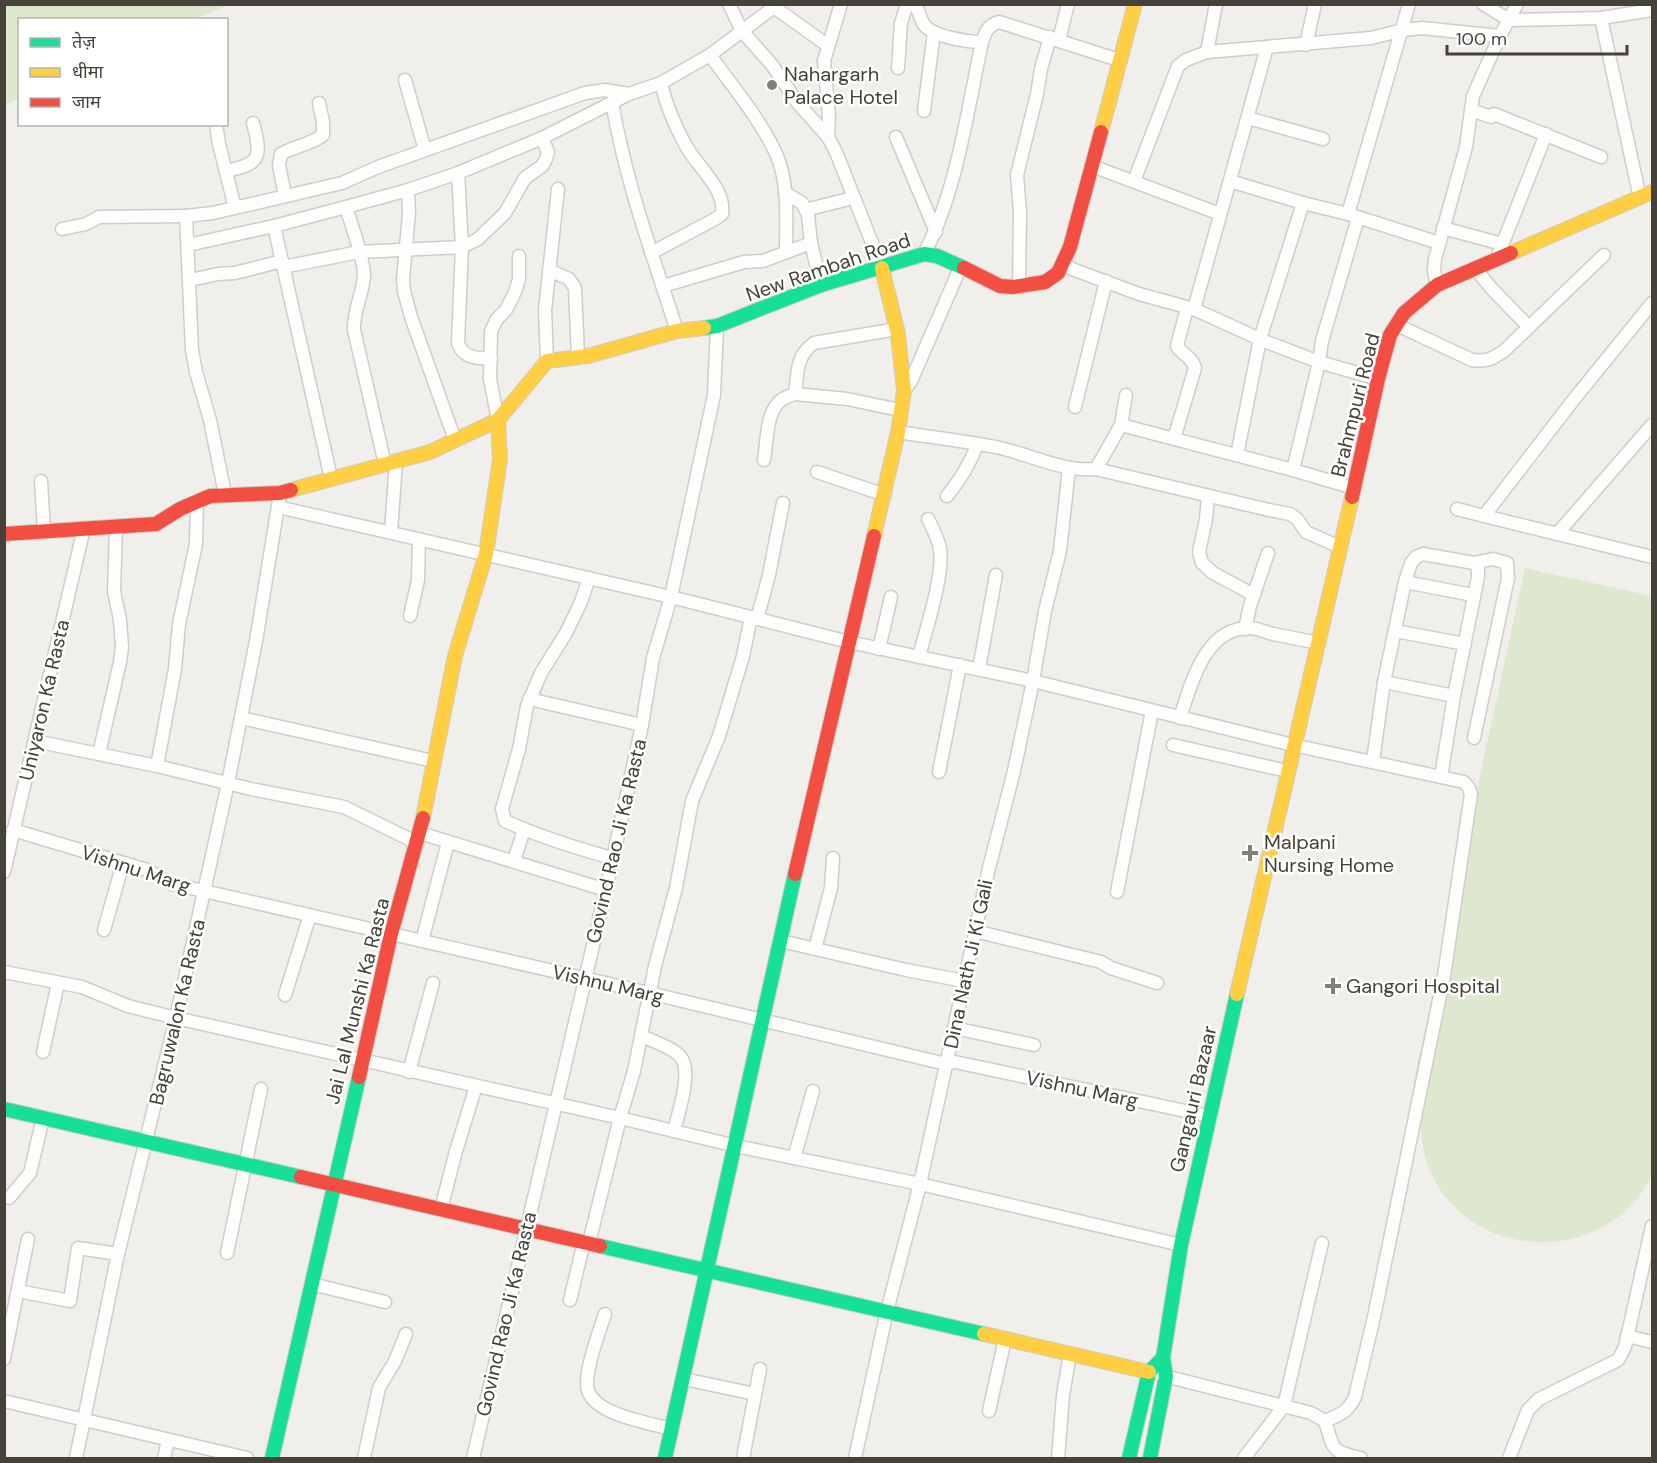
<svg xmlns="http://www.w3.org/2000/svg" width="1657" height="1463" viewBox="0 0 1657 1463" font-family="'DM Sans','Noto Sans Devanagari',sans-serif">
<rect width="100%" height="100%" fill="#f1efec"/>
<g fill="#dee8cf">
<polygon points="4,5 5,4 228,5 194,19 20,20 19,98 5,105"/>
<path d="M1525 568 1652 596V1176C1596 1284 1428 1254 1421 1130 1420 1116 1422 1103 1425 1089L1413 1084Z"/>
</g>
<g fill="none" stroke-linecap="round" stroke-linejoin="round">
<defs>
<g id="street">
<polyline points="729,4 742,31 772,65 797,102 828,137 836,152 882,268"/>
<path d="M914 4C920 11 920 20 925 26 935 37 968 42 982 42"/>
<polyline points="1483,4 1509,20 1601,18 1652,10"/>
<polyline points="774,7 827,45"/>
<polyline points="1601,18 1640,198"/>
<polyline points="1059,40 1068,4"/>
<polyline points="1306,45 1315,4"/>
<polyline points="1207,52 1216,4"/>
<path d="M710 55C732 86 762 121 777 156 789 185 786 221 786 252"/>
<polyline points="898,68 901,23 907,4"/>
<polyline points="405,80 425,150"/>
<path d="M612 102C625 180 653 256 677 331"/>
<polyline points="1471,110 1491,117 1494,114 1601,157"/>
<polyline points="924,111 934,32"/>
<polyline points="1248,118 1323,139"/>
<polyline points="216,124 219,144 235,208"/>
<polyline points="828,137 829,116 824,61 841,4"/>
<polyline points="896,137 936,232"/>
<polyline points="1092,166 1220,214"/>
<path d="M226 171C261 164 262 157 253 123"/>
<path d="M458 173 462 247 458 343C463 358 476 358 491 359"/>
<polyline points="1134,181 1178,66 1186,60 1207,52 1371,38 1403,30 1422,28 1500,36"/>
<polyline points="1230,181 1303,203 1348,214 1439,243"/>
<polyline points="408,190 409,213 403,279 404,291 411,317 455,440"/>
<polyline points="785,193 802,203 808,215 811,243 821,285"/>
<path d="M285 196 279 165 281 154C294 146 310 145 323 135V122L319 103"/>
<path d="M346 207C351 224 364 258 364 275 363 294 353 311 354 330L385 464"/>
<polyline points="1348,214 1409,4"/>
<polyline points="808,215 809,209 853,198"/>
<polyline points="274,226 331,478"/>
<polyline points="1443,228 1502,244"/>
<polyline points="62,229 86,224 99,217 186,216"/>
<polyline points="188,245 274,226 346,207 408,190 458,173 542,138 629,94 661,83 710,55 778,4"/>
<path d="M651 253 715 219 722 214C726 188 696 166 685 144 674 124 666 105 661 83"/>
<path d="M924 254C957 191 967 112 982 42 986 31 988 25 999 22L1119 60"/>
<polyline points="1497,258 1546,134"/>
<polyline points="1063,262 1072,269 1139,294 1194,309 1264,341 1319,362 1378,379"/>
<polyline points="283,267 359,252 462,247 478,239 505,213 525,178 542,166 546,159 548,152 542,138"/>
<polyline points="1475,268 1491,288 1529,327"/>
<polyline points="549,270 569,279 575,288 578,357"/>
<polyline points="190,280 218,274 235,273 282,261"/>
<polyline points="1437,285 1434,271 1435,259 1466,147 1473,96 1500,36 1517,4"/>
<polyline points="663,286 744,262 763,261 811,243"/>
<polyline points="1019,286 1020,213 1017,175 1037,94 1041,69 1050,37"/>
<polyline points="1652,303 1571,403 1484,516 1652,557"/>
<polyline points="1194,309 1267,47"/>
<path d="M1397 325 1472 360C1486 362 1492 359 1504 351L1604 255"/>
<path d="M897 329 814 343C795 357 798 373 795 394L847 399 900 410"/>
<polyline points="547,361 545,310 558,189"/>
<polyline points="904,391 911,381 961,266"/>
<polyline points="1075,407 1106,281"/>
<polyline points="498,420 490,379 491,331 497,319 506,310 515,292 519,279 519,256"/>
<polyline points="1121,425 1126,395"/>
<path d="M898 432C931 437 964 441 996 447 1029 454 1062 472 1096 469L1269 510 1290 514 1297 519 1306 532 1340 547"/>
<path d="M1174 439 1195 368C1192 356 1182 355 1177 346L1187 308"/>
<polyline points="1237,455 1260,339 1303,203"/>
<path d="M764 460C767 443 766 416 778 403 782 398 789 396 795 394"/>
<polyline points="1096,469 1121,425 1293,470 1354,488"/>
<polyline points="1293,470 1319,362 1322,341 1358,218"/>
<polyline points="817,472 885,495"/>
<polyline points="41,481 44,531"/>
<polyline points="225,494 210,420 196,372 192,350 186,216 213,213 342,183 378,167 585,93 605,90 629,94"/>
<path d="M947 496C960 480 970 464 977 445"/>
<polyline points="1208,496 1206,519 1199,552 1202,563 1213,573 1254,595"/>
<path d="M278 507 671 597 849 642 1033 681 1293 745 1464 782 1469 788 1471 794 1444 976 1374 1317 1355 1397C1348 1412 1340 1415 1325 1421"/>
<polyline points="1457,509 1484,516"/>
<polyline points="391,532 396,461"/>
<polyline points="1557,534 1652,425"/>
<polyline points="1474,563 1493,559 1507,563 1508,578 1474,738"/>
<path d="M589 578 581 602 566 633 541 673 527 706 519 749 502 809 505 821C540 837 576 848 612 858"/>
<polyline points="1405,582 1473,595"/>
<polyline points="410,616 418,580 419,539"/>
<polyline points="757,619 769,575 783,503"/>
<polyline points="1245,629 1250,606 1268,553"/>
<polyline points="1395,631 1465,644"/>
<polyline points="879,649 891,597"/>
<path d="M919 657C926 629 944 576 940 549 938 538 933 529 928 519"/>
<polyline points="979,669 996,575"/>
<polyline points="1384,682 1454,696"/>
<polyline points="529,699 642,725"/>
<polyline points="241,718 433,761"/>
<path d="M1180 718C1191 684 1205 627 1250 628 1257 628 1265 632 1273 634 1288 637 1304 640 1319 643"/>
<polyline points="35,741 157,766 251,789 344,807 407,838 417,845"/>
<polyline points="1173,745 1287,771"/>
<polyline points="99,754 120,662 122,647 120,620 114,591 116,526"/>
<polyline points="1373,761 1384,682 1405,582 1411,563 1416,557 1423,554 1474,563 1478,567 1478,577 1454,696 1441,777"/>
<polyline points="157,766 175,669 179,624 196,544 197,502"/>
<polyline points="939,772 960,665"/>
<polyline points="13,830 147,870 172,884 204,891 649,993 946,1064 955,1062 1209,1116"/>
<polyline points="420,833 606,890"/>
<polyline points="514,861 524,829"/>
<polyline points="4,872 84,528"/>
<polyline points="1117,892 1152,711"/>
<polyline points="104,930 123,863"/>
<polyline points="975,931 1101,962 1111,968 1157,983"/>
<polyline points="422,941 448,842"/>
<polyline points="781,941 906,970 964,981"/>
<polyline points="815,949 831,888 833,858"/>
<polyline points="4,972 82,987 128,1006 176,1018 620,1118 736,1146 920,1184 1181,1245"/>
<polyline points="285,995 310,915"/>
<polyline points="954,1028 1034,1045"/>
<path d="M641 1036C653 1041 669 1046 679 1055 694 1069 678 1113 674 1131"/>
<polyline points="43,1052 58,983"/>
<polyline points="409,1072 433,983"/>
<polyline points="794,1158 813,1091"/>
<polyline points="9,1198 30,1173 43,1118"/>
<polyline points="441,1209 456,1151 476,1086"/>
<polyline points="589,1243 620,1118 634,1071 655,966 676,888 692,801 719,736 743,656 751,617"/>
<polyline points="227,1253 261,1089"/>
<polyline points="312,1284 385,1302"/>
<polyline points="18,1291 70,1301 78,1248 118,1254"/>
<polyline points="570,1300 584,1242"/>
<path d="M605 1314C599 1332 586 1367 587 1385 588 1414 649 1423 672 1429"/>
<polyline points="1627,1336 1652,1342"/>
<polyline points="4,1359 28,1239"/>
<path d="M1161 1375 1311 1413 1325 1421C1334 1451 1331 1451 1361 1458"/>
<polyline points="684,1379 755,1394"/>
<polyline points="4,1401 247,1458"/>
<polyline points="989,1411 1005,1339"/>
<polyline points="76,1458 118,1254 176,1018 228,783 256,641 279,500"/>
<polyline points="164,1458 168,1440"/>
<polyline points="364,1458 379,1388 395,1361 406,1334"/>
<polyline points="473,1458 606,890 642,725 653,658 671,597 714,395 717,326"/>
<polyline points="743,1458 760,1369"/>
<polyline points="855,1458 887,1311 920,1184 989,868 1014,771 1033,681 1045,611 1060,551 1069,468"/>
<polyline points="1058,1458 1063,1395 1070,1354"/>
<polyline points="1244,1458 1284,1406 1322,1243"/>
<polyline points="1509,1458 1528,1410 1539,1399 1618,1360 1625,1347 1652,1226"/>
</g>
<g id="fast">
<polyline points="704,328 717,326 821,285 924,254 937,256 964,268"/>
<polyline points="4,1109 301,1177"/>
<polyline points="600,1246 984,1334"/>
<polyline points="272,1458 359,1077"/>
<path d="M665 1458C710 1264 750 1068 795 874"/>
<polyline points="1129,1458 1149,1372 1163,1358 1181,1245 1237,994"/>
<polyline points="1150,1458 1166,1376 1163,1358"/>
</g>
<g id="slow">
<polyline points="1101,132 1135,4"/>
<polyline points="1511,253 1652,192"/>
<polyline points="291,490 430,452 498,420 547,361 588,356 677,331 704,328"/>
<polyline points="874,536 898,432 904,391 898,334 882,268"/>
<polyline points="423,818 455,656 486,554 500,459 498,420"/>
<polyline points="1237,994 1352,497"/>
<polyline points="984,1334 1149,1372"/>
</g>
<g id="jam">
<polyline points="964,268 1000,286 1013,287 1045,282 1058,273 1070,247 1101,132"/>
<polyline points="1352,497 1378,379 1390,335 1404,313 1437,285 1511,253"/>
<polyline points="4,534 156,524 180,509 210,496 280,493 291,490"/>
<polyline points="795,874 874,536"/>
<polyline points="359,1077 391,934 423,818"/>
<polyline points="301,1177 600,1246"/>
</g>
</defs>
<use href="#street" stroke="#cfcdca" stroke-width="15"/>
<use href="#fast" stroke="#cfccc4" stroke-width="16"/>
<use href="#slow" stroke="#cfccc4" stroke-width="16"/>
<use href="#jam" stroke="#cfccc4" stroke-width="16"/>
<use href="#street" stroke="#fdfdfc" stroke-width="12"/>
<use href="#fast" stroke="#16e098" stroke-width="14"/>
<use href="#slow" stroke="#ffcf43" stroke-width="14"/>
<use href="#jam" stroke="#f24e42" stroke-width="14"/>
</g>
<g fill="#827e78" stroke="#fff" stroke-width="2">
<circle cx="772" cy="85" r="6"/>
<path d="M1247 844h6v6h6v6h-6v6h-6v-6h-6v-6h6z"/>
<path d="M1330 977h6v6h6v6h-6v6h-6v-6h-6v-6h6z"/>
</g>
<g text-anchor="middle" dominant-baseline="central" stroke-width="5" stroke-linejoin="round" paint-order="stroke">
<g font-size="20" fill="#464139" stroke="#fff" text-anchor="start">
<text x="784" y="74">Nahargarh<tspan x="784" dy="23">Palace Hotel</tspan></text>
<text x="1264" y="842">Malpani<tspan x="1264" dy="23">Nursing Home</tspan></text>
<text x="1346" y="986">Gangori Hospital</text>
</g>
<g font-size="20" fill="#464139" stroke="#fff">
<text transform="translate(828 267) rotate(-19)">New Rambah Road</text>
<text transform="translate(1355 405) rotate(-76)">Brahmpuri Road</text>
<text transform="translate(44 700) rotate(-77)">Uniyaron Ka Rasta</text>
<text transform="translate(616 841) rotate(-77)">Govind Rao Ji Ka Rasta</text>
<text transform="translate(136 869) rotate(18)">Vishnu Marg</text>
<text transform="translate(968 964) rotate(-78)">Dina Nath Ji Ki Gali</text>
<text transform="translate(608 984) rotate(13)">Vishnu Marg</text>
<text transform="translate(357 1001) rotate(-76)">Jai Lal Munshi Ka Rasta</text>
<text transform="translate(177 1012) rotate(-77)">Bagruwalon Ka Rasta</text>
<text transform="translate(1082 1089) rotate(12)">Vishnu Marg</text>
<text transform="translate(1193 1099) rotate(-77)">Gangauri Bazaar</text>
<text transform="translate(506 1314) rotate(-77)">Govind Rao Ji Ka Rasta</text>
</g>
</g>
<rect width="1657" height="1463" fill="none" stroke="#464139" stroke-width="12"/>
<rect x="18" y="18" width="210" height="108" fill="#ffffff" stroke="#b5b3b0" stroke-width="1.5"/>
<rect x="30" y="38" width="30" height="9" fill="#16e098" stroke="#b5b3b0" stroke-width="1.5"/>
<text x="72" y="48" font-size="18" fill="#464139">तेज़</text>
<rect x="30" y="68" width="30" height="9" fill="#ffcf43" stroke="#b5b3b0" stroke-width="1.5"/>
<text x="72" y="78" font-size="18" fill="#464139">धीमा</text>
<rect x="30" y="98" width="30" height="9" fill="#f24e42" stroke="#b5b3b0" stroke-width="1.5"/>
<text x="72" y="108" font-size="18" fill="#464139">जाम</text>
<path d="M1447 45v9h180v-9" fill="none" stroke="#464139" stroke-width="3"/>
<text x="1456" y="45" font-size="18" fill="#464139" stroke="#ffffff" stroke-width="4.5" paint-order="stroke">100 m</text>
</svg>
